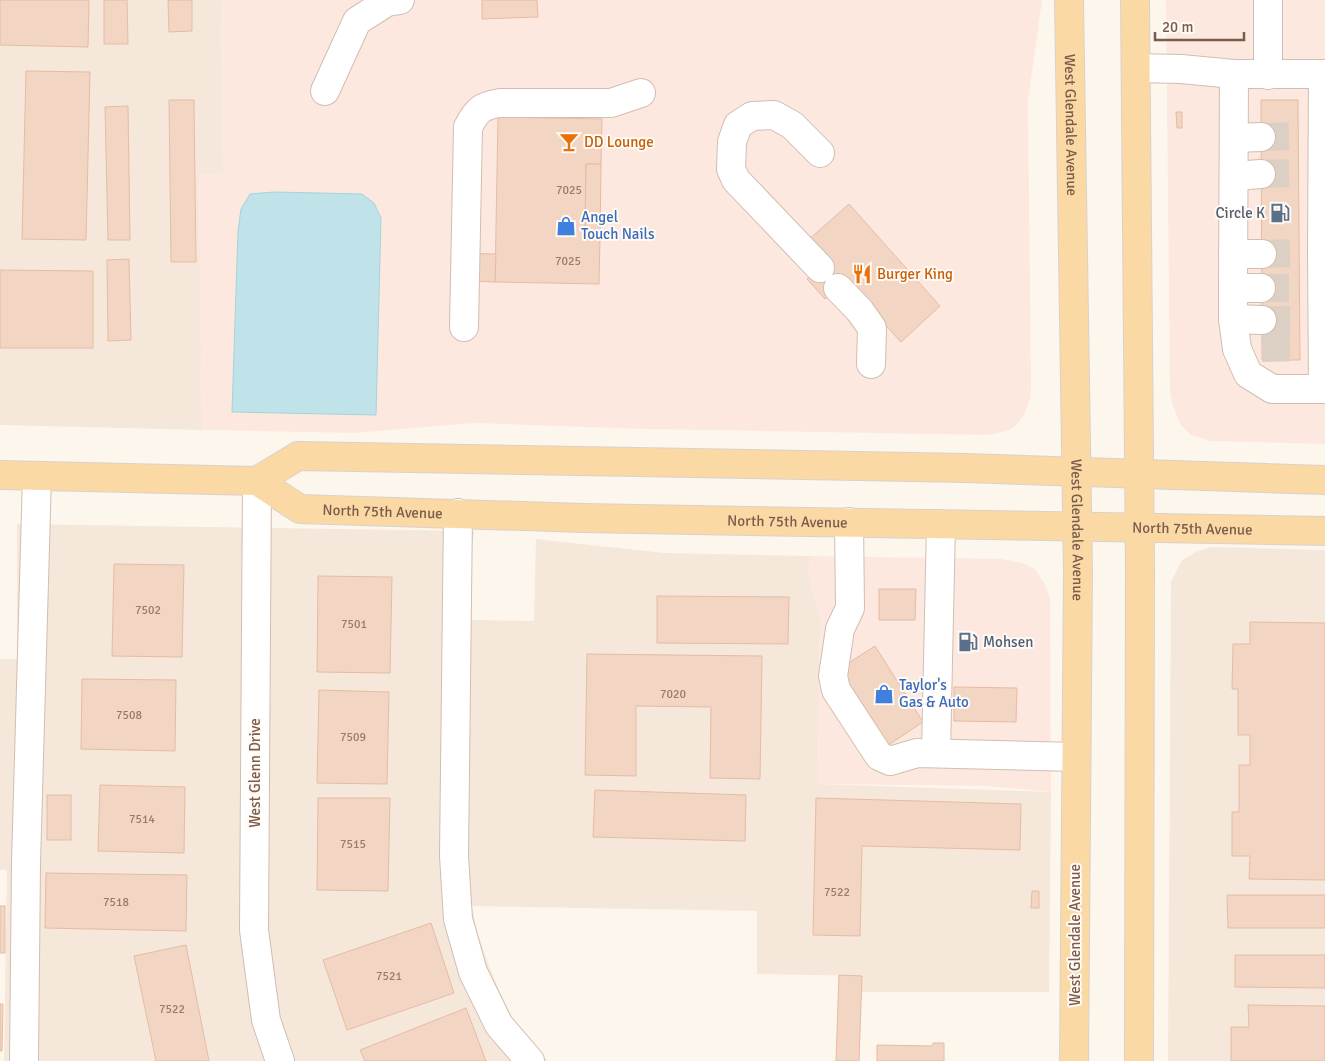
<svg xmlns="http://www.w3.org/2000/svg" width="1325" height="1061" viewBox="0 0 1325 1061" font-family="Signika,sans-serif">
<rect width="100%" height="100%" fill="#fdf6ec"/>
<g fill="#f5e8da">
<polygon points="0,0 221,0 223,174 199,174 202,430 0,425"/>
<polygon points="17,524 474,531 471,555 471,620 534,621 536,539 664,553 810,556 809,578 820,616 818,784 1051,792 1049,992 861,992 861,976 757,974 757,911 472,906 477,931 487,961 507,1010 518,1030 535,1050 548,1061 4,1061 7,870 0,870 0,659 17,659"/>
<polygon points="1211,547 1325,550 1325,1061 1168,1061 1171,582 1182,560 1196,552"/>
</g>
<g fill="#fde8e0">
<polygon points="221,0 1042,0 1028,101 1031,385 1030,398 1025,413 1019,422 1011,429 999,433 987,435 646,429 474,423 354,433 202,430 199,174 223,173"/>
<polygon points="1166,0 1325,0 1325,444 1211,441 1191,435 1181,425 1173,406 1170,391"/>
<polygon points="810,556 1002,559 1022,563 1035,569 1044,583 1050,598 1051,792 987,786 818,784 820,616 809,578"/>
</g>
<polygon fill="#bfe3e8" stroke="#a5d3da" points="274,192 362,194 374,203 381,218 376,415 232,412 238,231 241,209 250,194"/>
<g fill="#f3d5c3" stroke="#e6bba3">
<polygon points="0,0 89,0 88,47 0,45"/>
<polygon points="104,0 127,0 128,44 104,44"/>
<polygon points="168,0 192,0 192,31 169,32"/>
<polygon points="482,0 537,0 538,17 482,19"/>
<polygon points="26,71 90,72 86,240 22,239"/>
<polygon points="169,100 194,100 196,262 171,262"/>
<polygon points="1261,100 1298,100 1300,360 1262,360"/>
<polygon points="128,106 130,240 108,240 105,107"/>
<polygon points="1176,112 1182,112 1182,128 1177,128"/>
<polygon points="498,117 602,119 601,164 586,164 585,238 600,238 599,284 495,282"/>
<polygon points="586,164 601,164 600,238 585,238"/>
<polygon points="849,204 940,306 901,342 845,281 825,299 807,279 820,268 807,241"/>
<polygon points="453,253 496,254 495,282 453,280"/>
<polygon points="129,259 131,340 108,341 107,260"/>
<polygon points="0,270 93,271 93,348 0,348"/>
<polygon points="114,564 184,565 182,657 112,656"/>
<polygon points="318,576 392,577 390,673 317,672"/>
<polygon points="879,589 916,589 915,620 879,620"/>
<polygon points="657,596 789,597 788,644 657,643"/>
<polygon points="1250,622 1325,623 1325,880 1249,879 1250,856 1232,856 1232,812 1239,812 1239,765 1250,765 1250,735 1238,735 1238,689 1232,689 1233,644 1250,644"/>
<polygon points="875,646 923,722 884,748 836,671"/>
<polygon points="587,654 762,656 760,779 710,778 711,707 636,706 636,776 585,775"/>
<polygon points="82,679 176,680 175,751 81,749"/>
<polygon points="954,687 1017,688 1016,722 954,721"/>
<polygon points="319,690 389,692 387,784 317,783"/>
<polygon points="100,785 185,787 184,853 98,851"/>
<polygon points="595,790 746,795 745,841 593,837"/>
<rect x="47" y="795" width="24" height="45"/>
<polygon points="318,798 390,798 388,891 317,890"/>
<polygon points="816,798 1021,804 1020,850 862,846 860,936 813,935"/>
<polygon points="46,873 187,875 186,931 45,928"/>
<polygon points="1032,891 1039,891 1039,908 1031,908"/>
<polygon points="1227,895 1325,895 1325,928 1228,928"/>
<rect x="0" y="906" width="5" height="47"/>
<polygon points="431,923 454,993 347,1030 323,960"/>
<polygon points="186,945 209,1061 156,1061 134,956"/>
<polygon points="1235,955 1325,955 1325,988 1235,987"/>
<polygon points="839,975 862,976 859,1061 836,1061"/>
<polygon points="0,1004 3,1004 2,1051 0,1051"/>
<polygon points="1248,1005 1325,1006 1325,1061 1231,1061 1231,1027 1249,1027"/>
<polygon points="466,1008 486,1061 365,1061 360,1050"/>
<polygon points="933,1043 944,1043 944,1061 877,1061 877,1045 932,1046"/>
</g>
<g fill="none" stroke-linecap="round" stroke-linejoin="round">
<g stroke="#dcd0c4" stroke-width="28" stroke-dasharray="28 14" stroke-linecap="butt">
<polyline points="1261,137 1298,136"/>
<polyline points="1261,174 1299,173"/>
<polyline points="1262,254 1299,253"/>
<polyline points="1261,288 1299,288"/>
<polyline points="1262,320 1300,320"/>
<polyline points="1262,348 1300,347"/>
</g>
<defs>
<g id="minor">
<polyline points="1268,0 1268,75"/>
<polyline points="1136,68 1181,69 1234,74 1233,288 1233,319 1237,349 1248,374 1272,389 1325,389"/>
<polyline points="1234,74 1325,74"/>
<polyline points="1323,74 1322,252 1323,389"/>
<polyline points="325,91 357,21 387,2 400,0"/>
<polyline points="1234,138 1261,137"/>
<polyline points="1234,176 1261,174"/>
<polyline points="1233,254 1262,254"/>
<polyline points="820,268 736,180 731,169 732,142 738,125 752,116 774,115 792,125 820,153"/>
<polyline points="838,288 860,311 872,328 871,364"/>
<polyline points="1233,288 1261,288"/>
<polyline points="1233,319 1262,320"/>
<path d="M464 327 468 127C477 110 481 106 500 103H611L641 93"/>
<polyline points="257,481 254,930 266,1020 280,1061"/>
<polyline points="458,513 454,856 458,919 473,972 499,1025 530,1061"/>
<polyline points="849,522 850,608 840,629 833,676 836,690 879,756 890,761 917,753 1076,757"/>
<polyline points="936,753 941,524"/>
<polyline points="24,1061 26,863 37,476"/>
</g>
<g id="major">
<path id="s1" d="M1069 0 1078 572 1074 1061"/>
<polyline points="1135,0 1140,569 1139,1061"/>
<path id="s2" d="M0 475 257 481 300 509 583 518 1325 531"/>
<polyline points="257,481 298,456 966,468 1325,480"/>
</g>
</defs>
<use href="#minor" stroke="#d1beb0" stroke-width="30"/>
<use href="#major" stroke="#dad1cd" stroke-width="30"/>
<use href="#minor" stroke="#fff" stroke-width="28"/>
<use href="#major" stroke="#fbd9a5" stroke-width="28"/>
</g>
<defs>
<symbol id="bar-bare" viewBox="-9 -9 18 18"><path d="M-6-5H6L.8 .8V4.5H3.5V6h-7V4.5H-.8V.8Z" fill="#e8710a" stroke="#fffaf3" stroke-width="2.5" paint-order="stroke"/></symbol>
<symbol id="fuel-bare" viewBox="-9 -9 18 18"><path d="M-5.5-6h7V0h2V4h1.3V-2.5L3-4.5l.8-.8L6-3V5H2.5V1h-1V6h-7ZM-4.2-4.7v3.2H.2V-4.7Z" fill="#5c6f8a" stroke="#fffaf3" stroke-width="2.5" paint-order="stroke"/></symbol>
<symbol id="shop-bare" viewBox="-9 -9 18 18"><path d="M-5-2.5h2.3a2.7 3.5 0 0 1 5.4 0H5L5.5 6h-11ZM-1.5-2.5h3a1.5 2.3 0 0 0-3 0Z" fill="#3f7fe0" stroke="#fffaf3" stroke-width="2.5" paint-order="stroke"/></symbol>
<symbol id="restaurant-bare" viewBox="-9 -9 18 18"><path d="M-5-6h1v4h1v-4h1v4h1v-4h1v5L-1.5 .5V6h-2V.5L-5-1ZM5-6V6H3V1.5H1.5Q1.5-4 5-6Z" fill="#e8710a" stroke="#fffaf3" stroke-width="2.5" paint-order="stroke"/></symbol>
</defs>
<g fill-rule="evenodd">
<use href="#bar-bare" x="555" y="128" width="28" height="28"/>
<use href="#fuel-bare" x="1266" y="199" width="28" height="28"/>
<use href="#shop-bare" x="552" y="212" width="28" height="28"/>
<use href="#restaurant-bare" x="848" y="260" width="28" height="28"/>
<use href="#fuel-bare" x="954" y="628" width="28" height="28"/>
<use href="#shop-bare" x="870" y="680" width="28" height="28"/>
</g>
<g text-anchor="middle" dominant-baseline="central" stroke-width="4" stroke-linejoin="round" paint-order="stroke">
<g font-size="12" fill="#987a6a">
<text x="569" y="190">7025</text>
<text x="568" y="261">7025</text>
<text x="148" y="610">7502</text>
<text x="354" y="624">7501</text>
<text x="673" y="694">7020</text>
<text x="129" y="715">7508</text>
<text x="353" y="737">7509</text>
<text x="142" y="819">7514</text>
<text x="353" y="844">7515</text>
<text x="837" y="892">7522</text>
<text x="116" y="902">7518</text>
<text x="389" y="976">7521</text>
<text x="172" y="1009">7522</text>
</g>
<g font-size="15" fill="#7a5c4d" stroke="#fffaf3">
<text stroke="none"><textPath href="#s1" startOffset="125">West Glendale Avenue</textPath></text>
<text stroke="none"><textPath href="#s2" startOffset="391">North 75th Avenue</textPath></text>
<text stroke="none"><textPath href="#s2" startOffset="796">North 75th Avenue</textPath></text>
<text stroke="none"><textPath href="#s2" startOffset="1201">North 75th Avenue</textPath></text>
<text stroke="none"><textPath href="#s1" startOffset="530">West Glendale Avenue</textPath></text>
<text transform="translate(255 773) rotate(-90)">West Glenn Drive</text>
<text transform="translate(1075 935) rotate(-90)">West Glendale Avenue</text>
</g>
<g font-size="15" fill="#c56008" stroke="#fffaf3" text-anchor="start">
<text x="584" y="142">DD Lounge</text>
<text x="877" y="274">Burger King</text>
</g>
<g font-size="15" fill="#4e5e75" stroke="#fffaf3" text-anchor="end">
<text x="1265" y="213">Circle K</text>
<text x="983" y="642" text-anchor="start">Mohsen</text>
</g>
<g font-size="15" fill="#366cbe" stroke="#fffaf3" text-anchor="start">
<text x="581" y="217">Angel<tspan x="581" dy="17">Touch Nails</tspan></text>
<text x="899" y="685">Taylor's<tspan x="899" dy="17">Gas &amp; Auto</tspan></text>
</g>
</g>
<path d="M1155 32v8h89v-8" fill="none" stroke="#7a5c4d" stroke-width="2.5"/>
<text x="1162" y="32" font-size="15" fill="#7a5c4d" stroke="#fffaf3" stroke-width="4" paint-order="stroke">20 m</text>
</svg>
